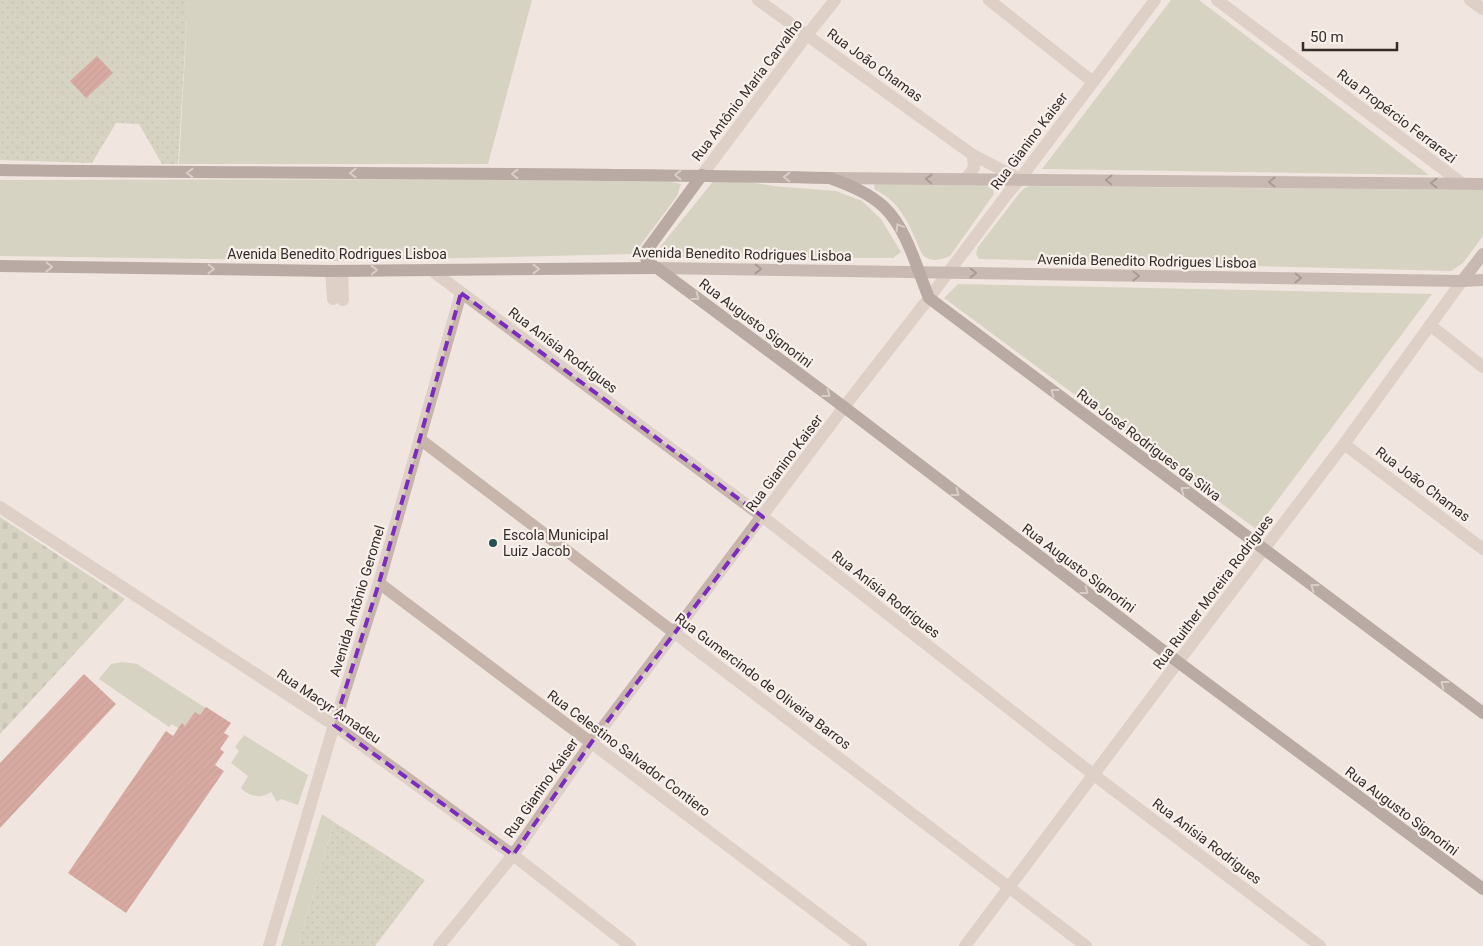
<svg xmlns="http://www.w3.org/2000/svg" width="1483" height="946" viewBox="0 0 1483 946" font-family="Roboto,sans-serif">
<defs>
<pattern id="cemetery-stones" width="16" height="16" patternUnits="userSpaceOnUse" patternTransform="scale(1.25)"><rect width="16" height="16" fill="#b7bda0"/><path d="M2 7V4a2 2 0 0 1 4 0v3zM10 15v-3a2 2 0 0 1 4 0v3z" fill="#969a83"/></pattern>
<pattern id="park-dots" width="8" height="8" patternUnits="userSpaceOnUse" patternTransform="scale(1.25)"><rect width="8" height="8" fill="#b7bda0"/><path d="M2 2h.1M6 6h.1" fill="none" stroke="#969a83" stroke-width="1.8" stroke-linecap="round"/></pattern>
<pattern id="building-hatch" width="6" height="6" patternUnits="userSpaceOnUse" patternTransform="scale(1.25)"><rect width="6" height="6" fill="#b86155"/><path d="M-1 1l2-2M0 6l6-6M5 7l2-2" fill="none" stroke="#965047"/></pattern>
</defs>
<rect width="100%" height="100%" fill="#f0e6df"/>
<g fill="#b7bda0">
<polygon points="188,0 532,0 488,164 179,164"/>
<polygon points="1171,0 1199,0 1429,175 1042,169"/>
<polygon points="657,179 681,184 677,196 634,254 334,261 0,256 0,180"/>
<polygon points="715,179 739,180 773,186 836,191 862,201 881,219 901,252 893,258 670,257 660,247"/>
<path d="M875 183 984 184 993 190 994 194 950 256C940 260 930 263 922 254 911 230 902 201 875 190L874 186Z"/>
<polygon points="1029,186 1483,190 1483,236 1463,263 1451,271 979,259 976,254 978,247 1018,195 1023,189"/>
<polygon points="958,284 1432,294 1256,529 944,298"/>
<polygon points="122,662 137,664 209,710 187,734 172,724 169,727 99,679 111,664"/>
<path d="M244 735 308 775 298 805 281 799 277 802 271 792C261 799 249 797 241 788L248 776 231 763 239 751 235 747Z"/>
<polygon points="322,814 334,822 298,946 281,946"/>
</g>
<polygon fill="url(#cemetery-stones)" points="0,517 125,599 0,734"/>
<g fill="url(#park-dots)">
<polygon points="0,0 188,0 178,164 162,164 139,124 116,123 92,163 0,160"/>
<polygon points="334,822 425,880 375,946 298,946"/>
</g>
<g fill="url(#building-hatch)">
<polygon points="97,56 113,73 86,98 70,81"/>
<polygon points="84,674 116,704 0,828 0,763"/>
<polygon points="206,707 231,723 224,733 229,736 220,749 224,752 215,765 224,771 126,913 68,873 166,731 173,736 182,723 185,726 195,712 200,715"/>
</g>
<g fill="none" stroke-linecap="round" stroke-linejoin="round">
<g stroke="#c7b5ac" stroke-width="12">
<polyline points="758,0 973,155 1020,179 1155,0"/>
<polyline points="989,0 1093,82"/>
<polyline points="1217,0 1463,184"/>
<polyline points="1470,0 1483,9"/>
<polyline points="702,175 807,35 835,0"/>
<polyline points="965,180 974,168 973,155"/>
<polyline points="431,270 763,517 1094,775 1320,946"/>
<polyline points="331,271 333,299"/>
<polyline points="342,271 343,300"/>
<polyline points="1430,325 1483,367"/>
<polyline points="421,440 1086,946"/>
<polyline points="1344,444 1483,549"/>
<polyline points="0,507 334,725 513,855 630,946"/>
<polyline points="379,583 861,946"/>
<polyline points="269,946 334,725 379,583 461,293"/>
<polyline points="439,946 513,855 591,743 844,407 929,298"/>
</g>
<g stroke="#c7b5ac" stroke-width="12">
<polyline points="929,298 1008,193 1020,179"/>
<polyline points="965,946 1178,662 1344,444 1462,281"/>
</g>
<g stroke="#9a847e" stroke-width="12">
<polyline points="831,178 1483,184"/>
<polyline points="657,268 1462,281 1483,280"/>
<polyline points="1462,281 1483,254"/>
</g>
<g stroke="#76625d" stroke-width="12">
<path d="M0 170C277 174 553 172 830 178 849 185 869 193 884 207 907 229 917 269 929 298L1483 713"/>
<polyline points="702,175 644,254 648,263 657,268 844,407 1178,662 1483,889"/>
<polyline points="0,266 331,271 657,268"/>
</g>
</g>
<defs><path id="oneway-chevron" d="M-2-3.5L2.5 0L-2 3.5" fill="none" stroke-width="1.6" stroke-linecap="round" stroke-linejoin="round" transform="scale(1.25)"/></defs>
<g stroke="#beb0ab">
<use href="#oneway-chevron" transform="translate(190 173) rotate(-180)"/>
<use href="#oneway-chevron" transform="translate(353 173) rotate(-180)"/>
<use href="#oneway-chevron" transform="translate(515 174) rotate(-180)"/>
<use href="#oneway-chevron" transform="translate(678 175) rotate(-180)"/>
<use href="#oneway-chevron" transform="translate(787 177) rotate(-179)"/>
<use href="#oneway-chevron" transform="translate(899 227) rotate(-121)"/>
<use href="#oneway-chevron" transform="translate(49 267) rotate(1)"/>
<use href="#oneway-chevron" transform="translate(211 269) rotate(1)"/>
<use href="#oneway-chevron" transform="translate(536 269)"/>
<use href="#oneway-chevron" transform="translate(374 270) rotate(-1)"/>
<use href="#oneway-chevron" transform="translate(696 297) rotate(37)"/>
<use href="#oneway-chevron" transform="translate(1054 392) rotate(-143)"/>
<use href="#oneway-chevron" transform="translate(827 394) rotate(37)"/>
<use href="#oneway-chevron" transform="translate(1184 490) rotate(-143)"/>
<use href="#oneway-chevron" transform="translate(956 493) rotate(37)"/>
<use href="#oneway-chevron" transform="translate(1314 587) rotate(-143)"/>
<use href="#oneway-chevron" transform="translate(1085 591) rotate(37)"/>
<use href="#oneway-chevron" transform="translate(1444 684) rotate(-143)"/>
</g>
<g stroke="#4f423f">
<use href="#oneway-chevron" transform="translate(929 179) rotate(-179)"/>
<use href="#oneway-chevron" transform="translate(1109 180) rotate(-179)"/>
<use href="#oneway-chevron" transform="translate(1272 182) rotate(-179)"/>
<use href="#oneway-chevron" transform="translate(1434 183) rotate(-179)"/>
<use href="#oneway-chevron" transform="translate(758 269) rotate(1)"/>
<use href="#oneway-chevron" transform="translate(973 273) rotate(1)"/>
<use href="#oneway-chevron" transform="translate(1136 276) rotate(1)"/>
<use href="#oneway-chevron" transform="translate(1298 278) rotate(1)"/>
</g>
<path d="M0 0H1483V946H0ZM461 293 763 517 591 743 513 855 334 725 379 583Z" fill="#f0e6df" fill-opacity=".55" fill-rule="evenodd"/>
<path fill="none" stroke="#7b2cbf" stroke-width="4" stroke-dasharray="10 6" stroke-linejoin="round" d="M461 293 763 517 591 743 513 855 334 725 379 583Z"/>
<circle fill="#245250" stroke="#f8f0eb" stroke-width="2" cx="493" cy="543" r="5"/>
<g text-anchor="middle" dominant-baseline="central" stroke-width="4.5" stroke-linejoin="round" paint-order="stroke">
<g font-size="14" fill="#362c2a" stroke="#f8f0eb">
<text transform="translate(875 65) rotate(36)">Rua João Chamas</text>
<text transform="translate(747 90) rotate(-53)">Rua Antônio Maria Carvalho</text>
<text transform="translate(1397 116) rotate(37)">Rua Propércio Ferrarezi</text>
<text transform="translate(1029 141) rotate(-53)">Rua Gianino Kaiser</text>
<text x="337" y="254">Avenida Benedito Rodrigues Lisboa</text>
<text transform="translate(742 254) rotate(1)">Avenida Benedito Rodrigues Lisboa</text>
<text transform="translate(1147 261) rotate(1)">Avenida Benedito Rodrigues Lisboa</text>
<text transform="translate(756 323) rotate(37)">Rua Augusto Signorini</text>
<text transform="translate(563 350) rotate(37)">Rua Anísia Rodrigues</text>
<text transform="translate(1149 445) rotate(37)">Rua José Rodrigues da Silva</text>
<text transform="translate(784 463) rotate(-53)">Rua Gianino Kaiser</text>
<text transform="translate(1423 484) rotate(37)">Rua João Chamas</text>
<text transform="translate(1079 568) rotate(37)">Rua Augusto Signorini</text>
<text transform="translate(1213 592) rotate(-53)">Rua Ruither Moreira Rodrigues</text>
<text transform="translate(886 594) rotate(38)">Rua Anísia Rodrigues</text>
<text transform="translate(357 601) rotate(-73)">Avenida Antônio Geromel</text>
<text transform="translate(763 681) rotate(37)">Rua Gumercindo de Oliveira Barros</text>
<text transform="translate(329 706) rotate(34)">Rua Macyr Amadeu</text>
<text transform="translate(629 753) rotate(37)">Rua Celestino Salvador Contiero</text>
<text transform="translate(541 788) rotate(-55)">Rua Gianino Kaiser</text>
<text transform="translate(1402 811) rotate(37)">Rua Augusto Signorini</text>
<text transform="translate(1207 841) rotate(37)">Rua Anísia Rodrigues</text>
</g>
<g font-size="14" fill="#362c2a" stroke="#f8f0eb" text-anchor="start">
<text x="503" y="535">Escola Municipal<tspan x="503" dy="16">Luiz Jacob</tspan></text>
</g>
</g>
<path d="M1303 42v8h94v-8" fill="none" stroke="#362c2a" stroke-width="2.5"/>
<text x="1310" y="42" font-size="15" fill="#362c2a" stroke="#f8f0eb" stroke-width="4" paint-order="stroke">50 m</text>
</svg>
